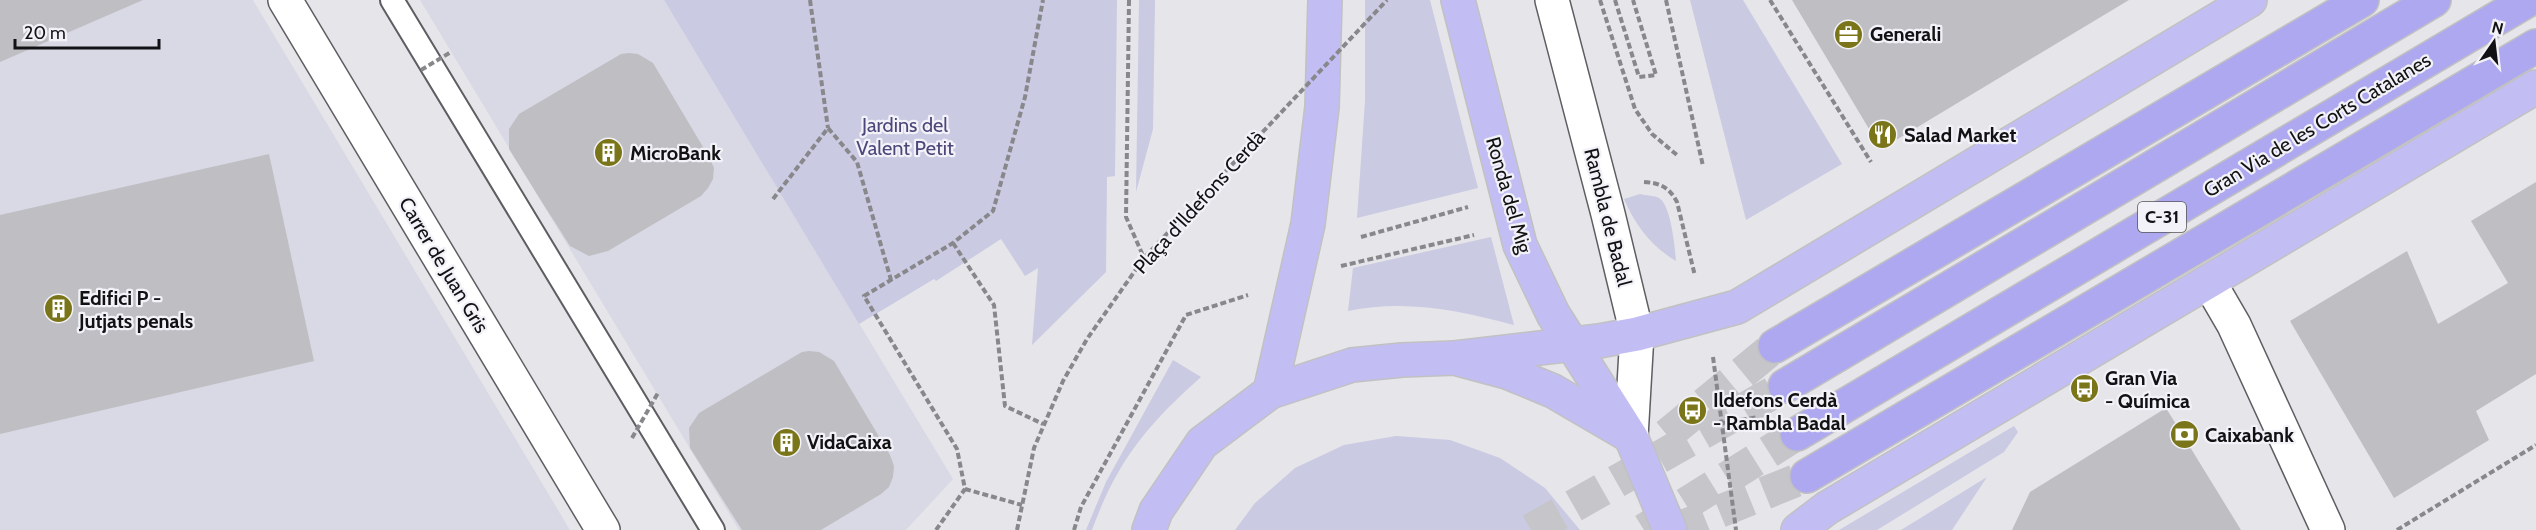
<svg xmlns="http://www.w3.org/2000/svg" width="2536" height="530" viewBox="0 0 2536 530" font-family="Cabin,sans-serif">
<rect width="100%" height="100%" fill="#e5e5ea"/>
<g fill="#d9d9e6">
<polygon points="0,0 253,0 570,530 0,530"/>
<polygon points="420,0 664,0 953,479 906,530 739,530"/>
</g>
<g fill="#cacae2">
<polygon points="664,0 1117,0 1115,176 1107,177 1106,272 1032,345 1038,268 1025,276 1001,239 936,281 934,279 859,324"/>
<polygon points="1139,0 1155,0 1153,129 1136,192"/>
<polygon points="1365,0 1430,0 1478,188 1357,218 1365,101"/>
<polygon points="1690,0 1743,0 1842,164 1746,220"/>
<path d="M1640 194C1646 196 1654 195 1659 198 1671 205 1675 248 1676 261 1652 247 1635 225 1624 199Z"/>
<path d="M1491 237 1514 325C1459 310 1404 299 1348 311L1353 268Z"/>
<path d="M1173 360 1201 377C1147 425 1117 461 1092 530H1086L1106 482Z"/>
<polygon points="2014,426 2018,432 2004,452 1877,530 1839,530"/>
<polygon points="1396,436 1450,440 1500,458 1545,488 1580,530 1235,530 1255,503 1295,468 1344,445"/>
<polygon points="1987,477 1952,530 1901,530"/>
</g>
<g fill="#bebec3">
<polygon points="0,0 143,0 0,62"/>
<polygon points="1792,0 2129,0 1881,149"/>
<polygon points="629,53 638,54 653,63 709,157 714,168 713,179 708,188 701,196 608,251 589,256 570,246 540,199 509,149 509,129 519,114 621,54"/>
<polygon points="269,154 314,361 0,434 0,215"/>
<polygon points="2536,182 2536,374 2476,411 2489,440 2394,498 2290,321 2407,251 2438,324 2508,283 2471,221"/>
<polygon points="809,351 819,352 834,361 890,455 894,466 893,477 889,487 881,494 821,530 742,530 690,448 689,428 699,413 802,352"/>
<polygon points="2166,408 2241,530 2012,530 2030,492"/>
</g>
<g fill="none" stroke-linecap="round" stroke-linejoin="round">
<g stroke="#c5c5ca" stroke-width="33" stroke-dasharray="33 16" stroke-linecap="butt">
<polyline points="1667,435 1775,346"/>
<polyline points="1531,530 1785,386"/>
<polyline points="1644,530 1797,434"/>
<polyline points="1674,530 1807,476"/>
</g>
<defs>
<polyline id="service" points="392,0 713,530"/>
<g id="minor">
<polyline points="285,0 603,530"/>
<polyline points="2209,282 2234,325 2328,530"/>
</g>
<polyline id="tertiary" points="1552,0 1608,214 1637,334 1631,437"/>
<g id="primary">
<polyline points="1458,0 1520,245 1553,314 1631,437 1670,530"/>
<polyline points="1455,358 1599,341 1637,334 1737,307 2250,0"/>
<polyline points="1270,392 1308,224 1322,107 1325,0"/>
<polyline points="1149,530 1156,511 1202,443 1270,392 1352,365 1402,360 1455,358 1507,372 1553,391 1625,433"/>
<polyline points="1798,530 1827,508 2536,87"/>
</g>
<g id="trunk">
<polyline points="1775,346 2362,0"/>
<polyline points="1785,386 2434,0"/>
<polyline points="1797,434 2528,0"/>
<polyline points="1807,476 2536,46"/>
</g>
</defs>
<use href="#service" stroke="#5d5d62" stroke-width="26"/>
<use href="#minor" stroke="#5d5d62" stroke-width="36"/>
<use href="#tertiary" stroke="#5d5d62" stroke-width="36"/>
<use href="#primary" stroke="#c1c1c2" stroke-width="36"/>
<use href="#trunk" stroke="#c1c1c2" stroke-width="36"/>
<g stroke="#88888c" stroke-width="4" stroke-dasharray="6 3" stroke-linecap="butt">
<polyline points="810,0 828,128"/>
<polyline points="1129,0 1126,217 1144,258"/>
<polyline points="1600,0 1635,109 1652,134 1677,155"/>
<polyline points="1615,0 1639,77 1656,75 1633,0"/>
<polyline points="1666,0 1703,166"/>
<polyline points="1770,0 1871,162"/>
<path d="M1644 182C1660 183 1669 187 1677 202L1695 276"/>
<polyline points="773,199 828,128 857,162 891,280"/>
<polyline points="1361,237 1468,207"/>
<polyline points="953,243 994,305 1005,406 1043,424"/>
<polyline points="1341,266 1474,235"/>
<polyline points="1713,357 1736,530"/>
<polyline points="1723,423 1758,417"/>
<polyline points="965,489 1022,505"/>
<polyline points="936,530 965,489 957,449 864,296 953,243 993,211 1025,97 1043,0"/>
<polyline points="1074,530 1081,507 1186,315 1248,295"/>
<polyline points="2397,530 2536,445"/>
</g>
<use href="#service" stroke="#fff" stroke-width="22"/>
<use href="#minor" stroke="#fff" stroke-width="33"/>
<use href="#tertiary" stroke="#fff" stroke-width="33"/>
<use href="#primary" stroke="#c2bef4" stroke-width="33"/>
<use href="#trunk" stroke="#aea8f0" stroke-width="33"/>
<g stroke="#88888c" stroke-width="4" stroke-dasharray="6 3" stroke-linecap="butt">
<polyline points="421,70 451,52"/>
<polyline points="632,438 658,393"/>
<polyline points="1017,530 1034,448 1063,381 1087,339 1144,258 1387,0"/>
</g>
</g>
<defs>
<symbol id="office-disc" viewBox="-11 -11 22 22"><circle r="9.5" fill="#7a7519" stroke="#f2f2f8"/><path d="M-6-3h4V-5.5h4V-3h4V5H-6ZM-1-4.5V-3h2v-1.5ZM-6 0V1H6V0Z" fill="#fff"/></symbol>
<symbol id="restaurant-disc" viewBox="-11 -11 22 22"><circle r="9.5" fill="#7a7519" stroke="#f2f2f8"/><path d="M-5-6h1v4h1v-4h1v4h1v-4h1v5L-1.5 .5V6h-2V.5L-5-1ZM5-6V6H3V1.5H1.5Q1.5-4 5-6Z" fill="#fff"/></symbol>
<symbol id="building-disc" viewBox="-11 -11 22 22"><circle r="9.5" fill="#7a7519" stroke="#f2f2f8"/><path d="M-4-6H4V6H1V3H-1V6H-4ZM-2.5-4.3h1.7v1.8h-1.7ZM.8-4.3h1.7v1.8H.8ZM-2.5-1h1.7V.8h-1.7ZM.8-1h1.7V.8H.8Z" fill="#fff"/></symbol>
<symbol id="bus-disc" viewBox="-11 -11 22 22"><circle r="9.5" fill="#7a7519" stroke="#f2f2f8"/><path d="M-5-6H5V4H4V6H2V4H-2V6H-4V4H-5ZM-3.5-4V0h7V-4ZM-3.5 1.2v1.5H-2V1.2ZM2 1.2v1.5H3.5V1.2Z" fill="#fff"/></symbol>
<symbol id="bank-disc" viewBox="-11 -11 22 22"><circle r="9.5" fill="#7a7519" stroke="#f2f2f8"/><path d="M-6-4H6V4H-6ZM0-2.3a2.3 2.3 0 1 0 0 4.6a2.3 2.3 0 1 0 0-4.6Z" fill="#fff"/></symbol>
</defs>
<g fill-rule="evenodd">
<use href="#office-disc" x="1832" y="18" width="33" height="33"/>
<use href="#restaurant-disc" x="1866" y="118" width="33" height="33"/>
<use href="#building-disc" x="592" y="136" width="33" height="33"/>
<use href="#building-disc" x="42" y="292" width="33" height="33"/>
<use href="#bus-disc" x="2068" y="372" width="33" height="33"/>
<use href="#bus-disc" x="1676" y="394" width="33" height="33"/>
<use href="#bank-disc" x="2168" y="418" width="33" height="33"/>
<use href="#building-disc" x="770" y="426" width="33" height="33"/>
</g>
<g text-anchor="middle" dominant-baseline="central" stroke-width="4.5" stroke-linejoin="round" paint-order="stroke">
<rect fill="#f2f2f8" stroke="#555558" stroke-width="1.5" x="2138" y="202" width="48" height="30" rx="4.5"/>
<g font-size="18" font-weight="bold" fill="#121214">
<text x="2162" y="217">C-31</text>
</g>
<g font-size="20" font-weight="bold" fill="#121214" stroke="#f2f2f8" text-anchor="start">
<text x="1870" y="34">Generali</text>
<text x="1904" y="135">Salad Market</text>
<text x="630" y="153">MicroBank</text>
<text x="79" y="298">Edifici P -<tspan x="79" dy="23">Jutjats penals</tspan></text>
<text x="2105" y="378">Gran Via<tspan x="2105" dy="23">- Química</tspan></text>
<text x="1713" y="400">Ildefons Cerdà<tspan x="1713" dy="23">- Rambla Badal</tspan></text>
<text x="2205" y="435">Caixabank</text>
<text x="807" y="442">VidaCaixa</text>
</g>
<g font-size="20" fill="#4b477a" stroke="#f2f2f8">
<text x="905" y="125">Jardins del<tspan x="905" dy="23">Valent Petit</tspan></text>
</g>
<g font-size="20" fill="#121214" stroke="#f2f2f8">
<text transform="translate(2317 125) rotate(-31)">Gran Via de les Corts Catalanes</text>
<text transform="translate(1509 195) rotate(74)">Ronda del Mig</text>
<text transform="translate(1199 202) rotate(-48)">Plaça d'Ildefons Cerdà</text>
<text transform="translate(1608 217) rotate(76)">Rambla de Badal</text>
<text transform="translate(444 265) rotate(59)">Carrer de Juan Gris</text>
</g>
</g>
<g transform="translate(2494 42) rotate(14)" stroke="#f2f2f8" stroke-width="4.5" paint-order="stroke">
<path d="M0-4.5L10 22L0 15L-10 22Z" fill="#121214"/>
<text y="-9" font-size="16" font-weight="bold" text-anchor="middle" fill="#121214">N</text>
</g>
<path d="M15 39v9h144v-9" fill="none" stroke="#121214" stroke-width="3"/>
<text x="24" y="39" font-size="18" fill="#121214" stroke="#f2f2f8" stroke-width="4.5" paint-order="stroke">20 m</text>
</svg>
